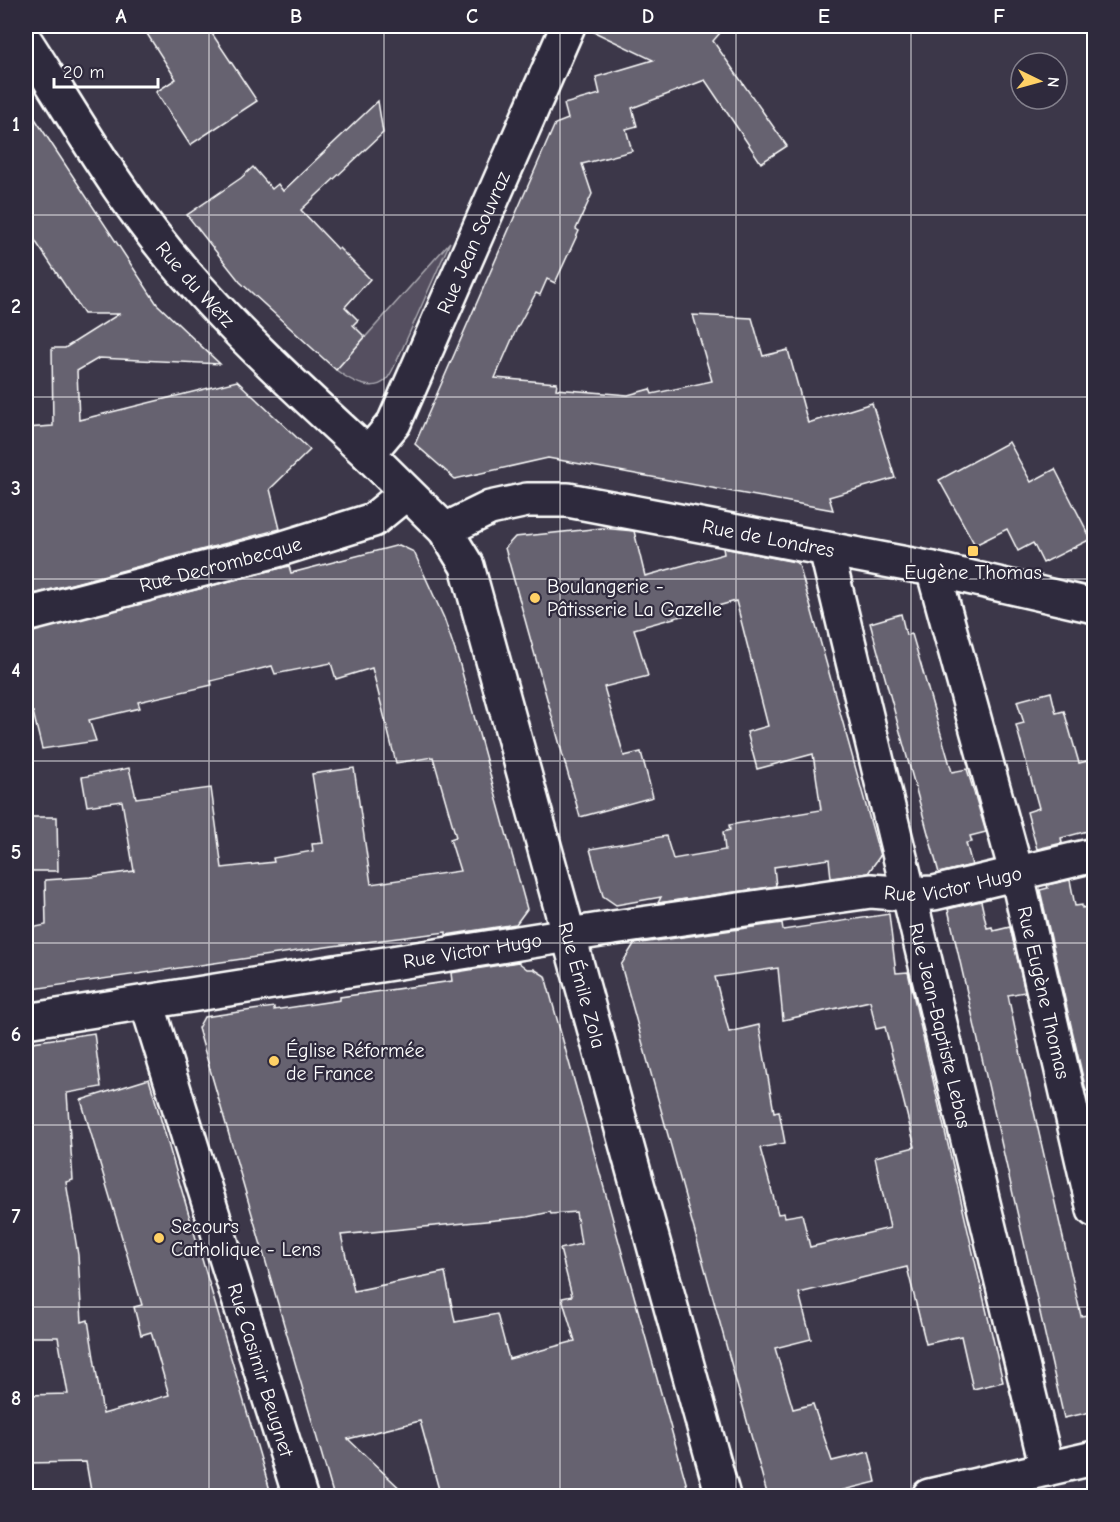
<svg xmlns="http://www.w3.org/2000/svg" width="1120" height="1522" viewBox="0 0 1120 1522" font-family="'Comic Neue',sans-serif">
<rect width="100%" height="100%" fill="#3c3749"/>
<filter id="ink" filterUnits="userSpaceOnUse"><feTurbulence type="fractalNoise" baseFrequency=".0167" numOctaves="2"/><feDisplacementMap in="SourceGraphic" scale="12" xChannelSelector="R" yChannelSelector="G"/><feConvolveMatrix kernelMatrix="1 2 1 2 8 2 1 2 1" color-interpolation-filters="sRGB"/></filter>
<g filter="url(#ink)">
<path fill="#555060" stroke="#aaa8b0" stroke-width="1.5" d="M450 242 396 363C393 369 390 376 386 380 371 394 348 379 336 370Z"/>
<g fill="#666270" stroke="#fff" stroke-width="1.5" fill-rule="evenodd">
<polygon points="142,26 207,26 257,101 190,145 156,92 176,79"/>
<polygon points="586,26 726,26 713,41 787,146 761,163 705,80 632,108 637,126 626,129 632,151 582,164 592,194 576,229 579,231 555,283 547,279 540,295 536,293 516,330 495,378 557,383 556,389 628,395 650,389 652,394 712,381 693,315 752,318 763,356 788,350 808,423 872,403 895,478 829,497 833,510 548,458 455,479 415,444 555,124 568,119 564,104 600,94 596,77 653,60 586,28"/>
<polygon points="378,101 383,133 301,210 338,249 339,248 370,279 345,307 358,320 353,325 365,337 336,370 240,282 187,215 241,178 253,167 272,189 278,184 283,191"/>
<polygon points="26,105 157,304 220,364 99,358 77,371 79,420 237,381 310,450 270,489 280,529 26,596 26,428 53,426 52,348 65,348 119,314 84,314 26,227"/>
<polygon points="1009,442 1031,482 1055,469 1091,539 1043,563 1033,543 1018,551 1007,529 975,545 939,480"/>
<polygon points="602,528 634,531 645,576 724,554 723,548 795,562 799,565 880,856 868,873 831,878 829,859 774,867 776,886 658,903 661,897 616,905 603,896 590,849 666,836 673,859 725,850 723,832 730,830 729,825 821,810 813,754 757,769 747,732 768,726 736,601 634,629 648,676 604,687 624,756 641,752 653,797 580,817 505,548 515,537"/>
<polygon points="399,545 414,552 444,618 460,665 527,909 516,924 446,935 446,932 333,946 26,990 26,929 46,925 45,880 91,877 134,871 122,801 87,806 82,777 129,768 136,798 211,788 222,868 274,862 273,858 313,851 312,844 323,843 312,774 354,768 371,884 460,871 450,839 456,837 433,757 396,763 372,668 336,679 331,663 275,674 272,666 211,681 212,685 138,702 140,708 89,720 96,741 42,749 33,712 26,714 26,633 289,566 291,573"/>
<polygon points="901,614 906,635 912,634 952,772 967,769 986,832 970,836 972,842 966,843 972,865 939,873 870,623"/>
<polygon points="1051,692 1056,713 1064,711 1079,763 1087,761 1095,787 1095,829 1061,838 1062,843 1037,849 1027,812 1039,808 1016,725 1024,723 1017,701"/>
<polygon points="26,817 57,817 58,871 26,871"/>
<polygon points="1070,880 1075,906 1082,905 1082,908 1095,906 1095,1090 1086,1091 1040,890 1048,888 1047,885"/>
<polygon points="981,901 987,928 992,927 993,931 1010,927 1025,992 1008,995 1015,1029 1081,1316 1095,1314 1095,1411 1064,1418 948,909"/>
<path d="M889 914 896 973 908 972 1003 1382 973 1389 961 1336 926 1344 907 1267 799 1293 811 1339 775 1348 793 1409 813 1404 832 1461 869 1452 876 1482 815 1497H768L621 965 634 944 782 923 783 930ZM778 968 783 1020 870 1001 876 1029 885 1027 915 1147 875 1157 890 1228 810 1247 802 1214 785 1217 784 1213 778 1214 760 1148 785 1143 779 1111 774 1112 759 1025 729 1032 715 977Z"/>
<path d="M518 962 527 969H534L545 976 690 1497H441L420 1421 348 1439 409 1497H334L198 1028 204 1017 274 1007V1010L340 1000V997L452 981 451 973ZM550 1212 551 1214 576 1212 581 1244 560 1249 572 1296 562 1298 575 1341 509 1359 497 1314 455 1322 445 1272 354 1291 341 1235 527 1217Z"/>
<polygon points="94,1033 101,1087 67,1093 73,1180 66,1182 78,1255 82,1322 88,1320 103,1414 169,1395 151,1332 141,1335 134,1307 142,1305 81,1100 149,1079 272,1497 92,1497 86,1462 26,1463 26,1395 68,1394 58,1337 26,1337 26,1043"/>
</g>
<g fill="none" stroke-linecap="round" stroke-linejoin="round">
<defs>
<g id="minor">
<path id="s1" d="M368 454 445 530 467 566 723 1496"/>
<path id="s2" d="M445 530 490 508 527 500H568L933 569 1094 606"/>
<path id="s3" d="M826 549 1047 1469"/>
<path id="s4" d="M933 569 1017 875 1094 1210"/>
<path id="s5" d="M26 615 277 550 373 520 406 493"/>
<path id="s6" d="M147 1003 300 1496"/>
<path id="s7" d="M26 1021 613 928 871 891 908 894 934 893 1094 855"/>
<polyline points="929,1496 1094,1458"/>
</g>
<g id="major">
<path id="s8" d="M26 42C76 119 122 202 183 271 240 337 305 396 368 454L394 423 568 26"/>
</g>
</defs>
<use href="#minor" stroke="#fff" stroke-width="38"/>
<use href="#major" stroke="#fff" stroke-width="38"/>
<use href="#minor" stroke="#2f2a3d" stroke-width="33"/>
<use href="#major" stroke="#2f2a3d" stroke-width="33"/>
</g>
</g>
<path fill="none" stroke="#fff" stroke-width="1.5" stroke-opacity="0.55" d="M209 26V1496M384 26V1496M560 26V1496M736 26V1496M911 26V1496M26 215H1094M26 397H1094M26 579H1094M26 761H1094M26 943H1094M26 1125H1094M26 1307H1094"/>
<g fill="#ffd166" stroke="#2f2a3d" stroke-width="2">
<rect x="967" y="545" width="12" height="12" rx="3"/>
<circle cx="535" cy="598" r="6"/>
<circle cx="274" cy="1061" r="6"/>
<circle cx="159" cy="1238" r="6"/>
</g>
<g text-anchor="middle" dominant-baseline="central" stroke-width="4.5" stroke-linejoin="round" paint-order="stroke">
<g font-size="20" fill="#fff" stroke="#2f2a3d">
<text stroke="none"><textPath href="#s8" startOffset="776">Rue Jean Souvraz</textPath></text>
<text stroke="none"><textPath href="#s8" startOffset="296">Rue du Wetz</textPath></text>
<text stroke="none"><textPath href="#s2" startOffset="333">Rue de Londres</textPath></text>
<text stroke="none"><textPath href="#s5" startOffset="201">Rue Decrombecque</textPath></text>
<text stroke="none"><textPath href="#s7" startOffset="938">Rue Victor Hugo</textPath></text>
<text stroke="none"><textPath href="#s7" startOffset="452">Rue Victor Hugo</textPath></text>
<text stroke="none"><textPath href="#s1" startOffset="585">Rue Émile Zola</textPath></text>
<text stroke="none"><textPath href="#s4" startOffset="438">Rue Eugène Thomas</textPath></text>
<text stroke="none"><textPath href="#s3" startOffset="490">Rue Jean-Baptiste Lebas</textPath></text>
<text stroke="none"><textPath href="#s6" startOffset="384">Rue Casimir Beugnet</textPath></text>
</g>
<g font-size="20" fill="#fff" stroke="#2f2a3d" text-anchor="start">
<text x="973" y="572" text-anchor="middle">Eugène Thomas</text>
<text x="547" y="586">Boulangerie -<tspan x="547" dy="23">Pâtisserie La Gazelle</tspan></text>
<text x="286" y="1050">Église Réformée<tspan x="286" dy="23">de France</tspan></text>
<text x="171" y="1226">Secours<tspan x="171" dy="23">Catholique - Lens</tspan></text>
</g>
</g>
<rect width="1120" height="1522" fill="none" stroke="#2f2a3d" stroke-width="66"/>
<g transform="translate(1039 81) rotate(95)"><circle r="28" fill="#2f2a3d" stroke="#827f8b" stroke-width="1.5"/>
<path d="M0-4.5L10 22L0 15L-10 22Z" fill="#ffd166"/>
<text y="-9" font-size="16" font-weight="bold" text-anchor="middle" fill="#ffffff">N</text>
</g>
<path d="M54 78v9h104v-9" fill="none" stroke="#ffffff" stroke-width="3"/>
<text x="63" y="78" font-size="18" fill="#ffffff" stroke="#2f2a3d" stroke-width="4.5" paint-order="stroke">20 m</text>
<rect x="33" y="33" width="1054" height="1456" fill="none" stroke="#fff" stroke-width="2"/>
<g font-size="20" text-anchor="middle" font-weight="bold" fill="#fff">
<text x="121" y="23">A</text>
<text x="296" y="23">B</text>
<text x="472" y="23">C</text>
<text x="648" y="23">D</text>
<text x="824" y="23">E</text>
<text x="999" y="23">F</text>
<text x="16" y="131">1</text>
<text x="16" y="313">2</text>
<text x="16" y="495">3</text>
<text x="16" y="677">4</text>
<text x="16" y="859">5</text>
<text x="16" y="1041">6</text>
<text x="16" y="1223">7</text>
<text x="16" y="1405">8</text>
</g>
</svg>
